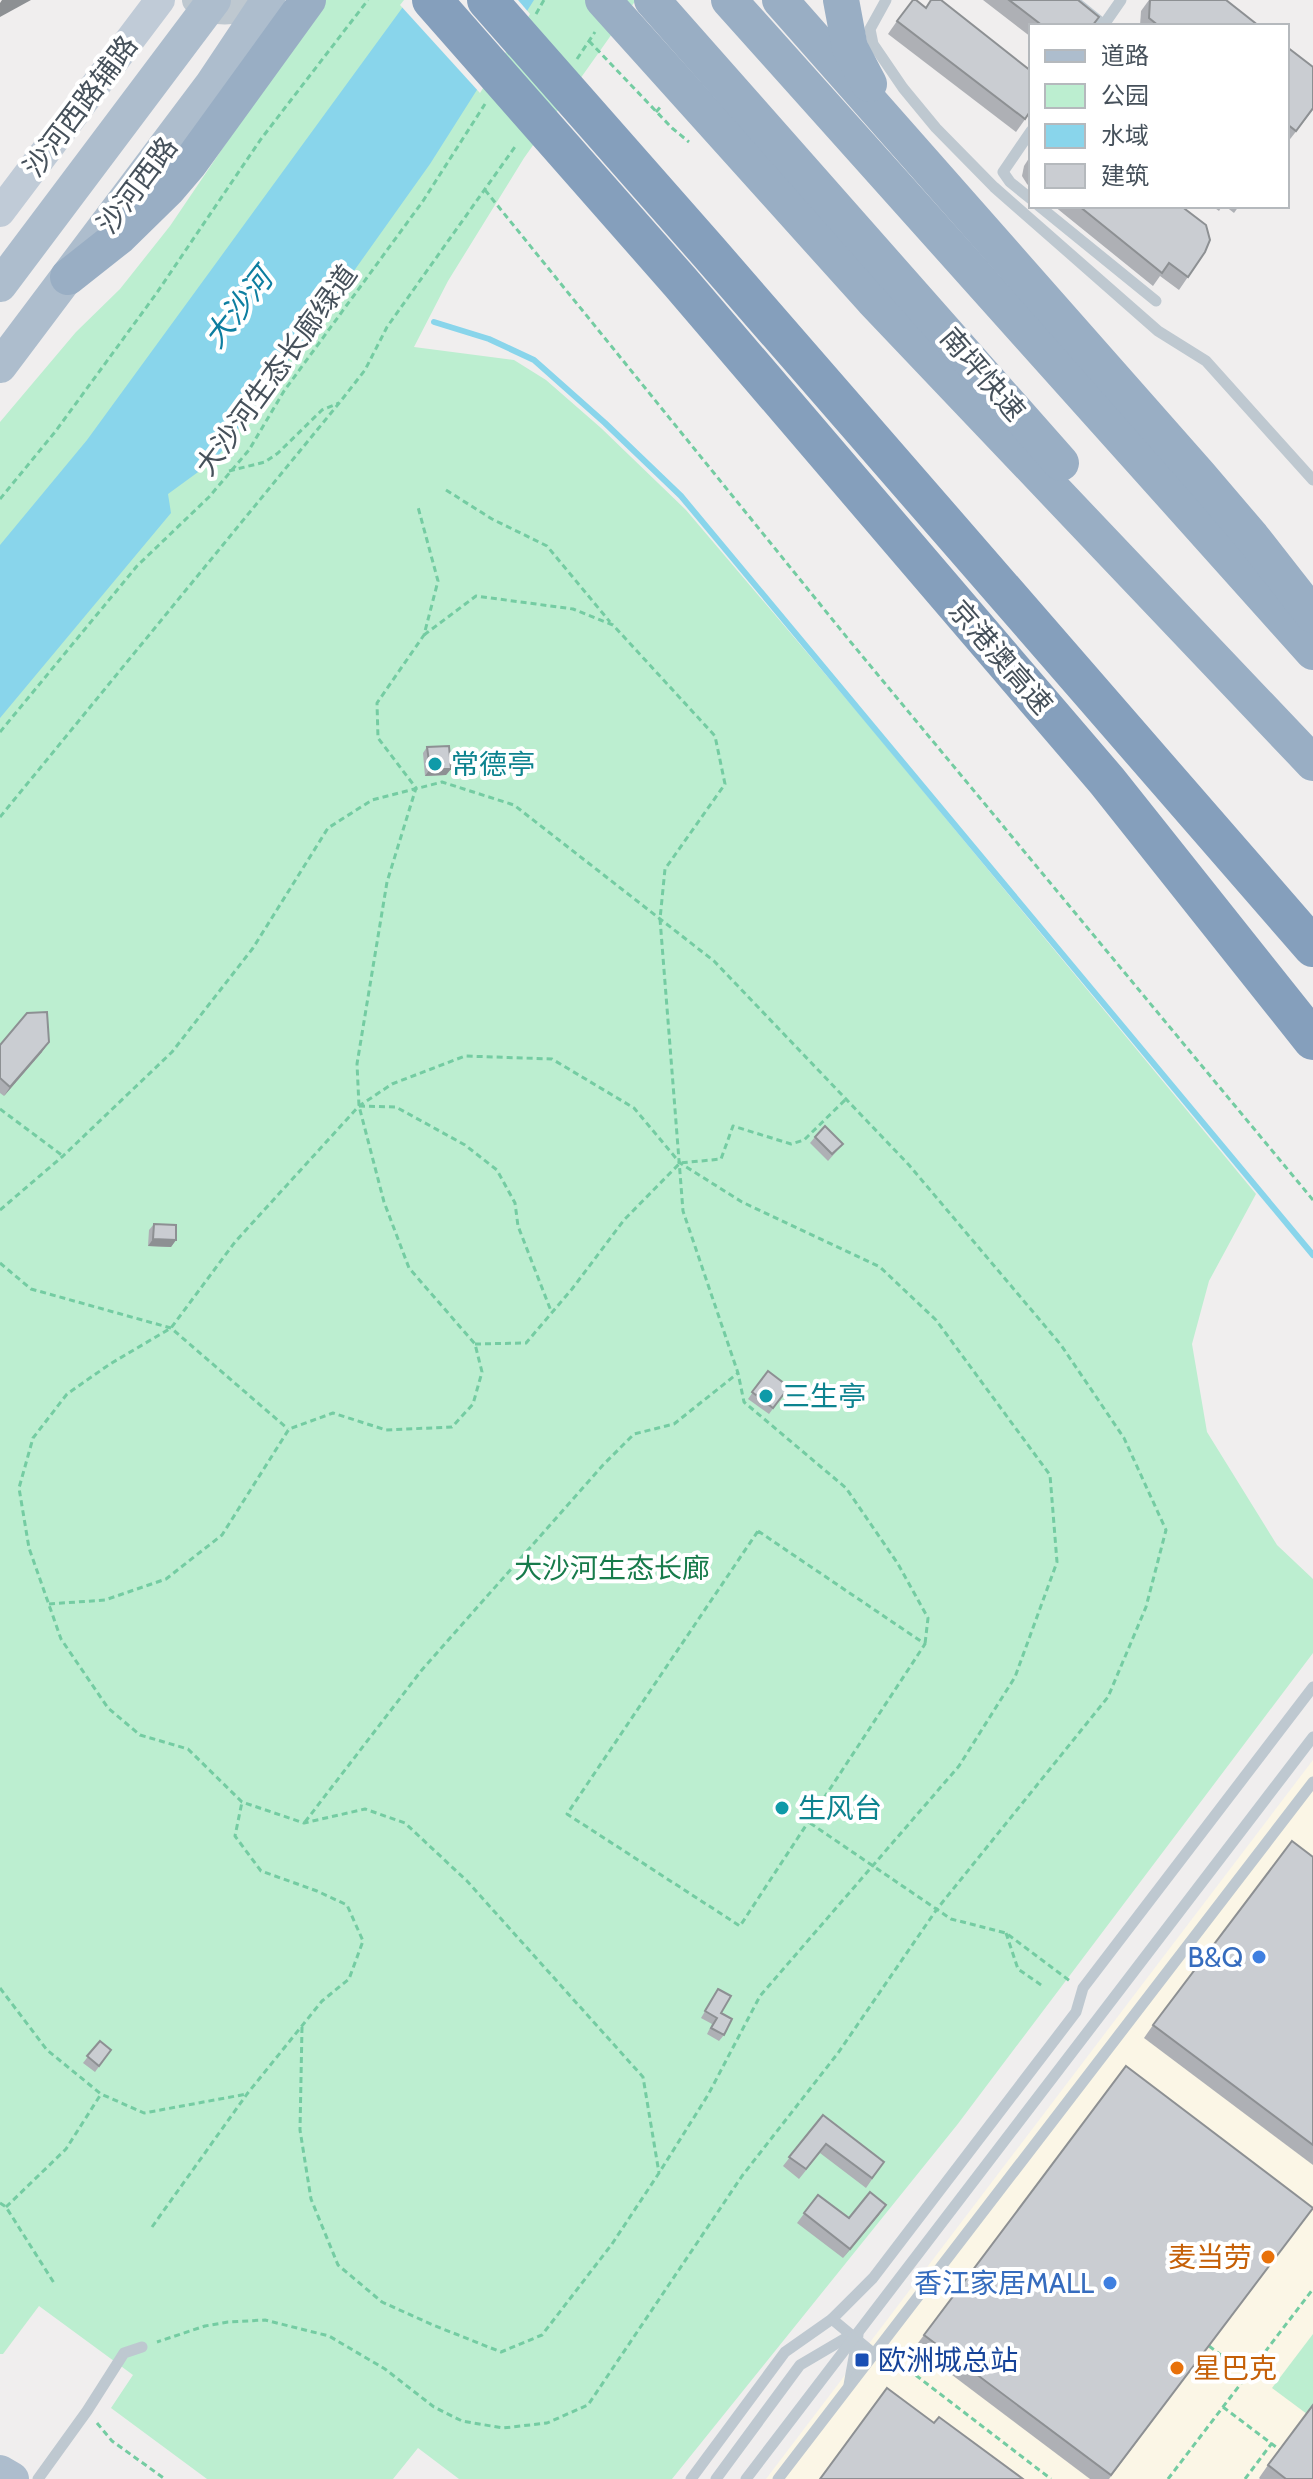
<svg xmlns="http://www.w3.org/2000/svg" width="1313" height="2479" viewBox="0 0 1313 2479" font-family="Cabin,'Noto Sans SC',sans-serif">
<rect width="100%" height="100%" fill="#f0eeee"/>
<polygon fill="#fbf6e6" points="1313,1760 1313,2479 766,2479"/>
<g fill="#bceed0">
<polygon points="323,0 636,0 524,158 448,281 414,347 514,360 546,380 601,428 686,510 876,734 1256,1194 1209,1281 1192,1344 1207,1432 1277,1545 1313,1579 1313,1653 957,2125 672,2479 459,2479 418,2448 393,2479 207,2479 111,2408 133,2375 39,2306 3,2354 0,2354 0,422 76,332 120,289 170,226"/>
<polygon points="1313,2334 1313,2405 1307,2414 1272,2388"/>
</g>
<polygon fill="#89d5eb" points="408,0 534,0 430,164 329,306 216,459 168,494 171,513 0,718 0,545 87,440"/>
<polygon fill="#f0eeee" points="404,0 518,0 530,14 480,93 400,5"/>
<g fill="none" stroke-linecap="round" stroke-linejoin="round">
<polyline stroke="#89d5eb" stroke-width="6" points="434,322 489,339 534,360 605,423 681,496 1313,1255"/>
<g stroke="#74cca2" stroke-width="3" stroke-dasharray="6 4" stroke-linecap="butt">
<polyline points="536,14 544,0"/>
<polyline points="589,41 672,128 689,142"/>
<polyline points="577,59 595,32"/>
<polyline points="656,112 662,105"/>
<polyline points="485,190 849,640 1313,1200"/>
<polyline points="229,471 265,462 278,453 322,410 339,403"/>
<polyline points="446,490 492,519 547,546 610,622"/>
<polyline points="0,499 55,432 156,294 261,139 368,0"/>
<polyline points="424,635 476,596 573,609 613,625 715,736 725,784 665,869 660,919 683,1211 738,1373 744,1402 846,1488 898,1564 928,1618 925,1644"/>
<polyline points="0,732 137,566 209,497 249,450 284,391 423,201 485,104"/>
<polyline points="0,817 340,402 365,370 387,327 517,144"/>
<polyline points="359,1106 396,1107 465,1145 497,1170 515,1203 518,1226 551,1311"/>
<polyline points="0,1109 63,1156"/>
<polyline points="0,1210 63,1156 172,1052 253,948 328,828 372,800 442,782 514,805 714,961 909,1165 1061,1345 1124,1438 1166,1530 1146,1607 1108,1697 937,1909 838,2053 742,2176 588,2405 547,2423 503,2428 462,2421 434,2407 385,2369 329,2336 265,2320 228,2322 205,2326 157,2342"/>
<polyline points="0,1263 31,1289 171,1328 288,1429"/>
<polyline points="475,1344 526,1343 572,1289 624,1220 680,1163 721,1159 733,1126 791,1144 804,1140 845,1100"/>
<polygon points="758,1531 925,1644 740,1926 567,1814"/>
<polyline points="49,1604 105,1600 166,1579 222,1535 289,1429 333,1413 386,1430 452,1427 473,1404 482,1372 475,1344 409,1268 384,1202 359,1106 357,1064 387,882 416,788 378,738 377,703 424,635 438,581 418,507"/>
<polyline points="305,1822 421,1671 603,1465 634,1434 674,1424 738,1373"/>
<polyline points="810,1823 951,1919 1006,1933 1070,1981"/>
<polyline points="1006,1933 1018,1969 1044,1987"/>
<polyline points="0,1988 47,2050 101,2094 144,2113 247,2094"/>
<polyline points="302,2027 300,2130 311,2199 338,2265 382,2302 433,2325 501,2352 542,2335 612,2244 659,2173 708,2095 760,1996 959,1766 1015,1677 1057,1562 1050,1475 936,1320 880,1267 742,1202 680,1163 634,1108 552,1059 465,1056 392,1084 359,1106 235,1242 171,1328 110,1364 67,1394 33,1438 19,1488 29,1548 61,1639 108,1708 140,1735 188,1749 242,1802 304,1823 365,1809 405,1823 467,1881 643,2077 659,2173"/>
<polyline points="0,2203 6,2207 54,2283"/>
<polyline points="6,2207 66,2149 101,2094"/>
<polyline points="152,2227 247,2094 322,2001 349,1979 363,1941 347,1905 317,1891 261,1871 235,1836 242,1802"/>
<polyline points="1209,2346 1247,2375"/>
<polyline points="892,2357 1051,2479"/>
<polyline points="1223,2407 1280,2450"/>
<polyline points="97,2423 112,2441 165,2479"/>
<polyline points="1168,2479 1313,2289"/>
<polyline points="1245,2479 1272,2443"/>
</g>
<g stroke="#bec8d0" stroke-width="11">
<polyline points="886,0 870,29 873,44 903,88 936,128 994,187 1158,331 1206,361 1313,480"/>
<polyline points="1073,0 1104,25"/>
<polyline points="1103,26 1121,0"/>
<polyline points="1031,131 1003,172 1010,182 1031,199"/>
<polyline points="1039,206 1156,301"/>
<polyline points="832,2319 874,2354"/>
<polyline points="849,2385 858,2335"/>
<polyline points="38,2479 87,2411 124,2353 142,2347"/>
<polyline points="691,2479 785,2352 832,2319 873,2278 1076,2012 1083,1988 1313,1687"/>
<polyline points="716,2479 800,2365 851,2335"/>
<polyline points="746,2479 1313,1737"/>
<polyline points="778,2479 1313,1782"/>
</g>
<path stroke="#bec8d0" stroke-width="28" d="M196 0C216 15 236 13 257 0"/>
<polyline stroke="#c0cbd7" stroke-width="30" points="0,212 160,0"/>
<g stroke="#adbdcd" stroke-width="34">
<polyline points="0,285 214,0"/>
<polyline points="0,366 212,84 268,0"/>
<polyline points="0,2472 12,2479"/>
</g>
<g stroke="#99aec4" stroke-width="36">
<polyline points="603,0 873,300 1313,763"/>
<polyline points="652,0 1061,463"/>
<polyline points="729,0 1313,652"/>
<polyline points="780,0 1199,475 1252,537 1313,615"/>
<polyline points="841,0 850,48 869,84"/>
<polyline points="68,277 120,236 167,190 190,163 308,0"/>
</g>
<g stroke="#859fbc" stroke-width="40">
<polyline points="432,0 680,282 1107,781 1313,1040"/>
<polyline points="487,0 708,251 1313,947"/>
</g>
</g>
<g fill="#aeb0b5">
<polygon points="983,0 1078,0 1095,26 1031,26 1031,37"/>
<polygon points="1149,0 1226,0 1259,26 1140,26 1141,11"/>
<polygon points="897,21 1031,111 1016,132 888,34"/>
<polygon points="1287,47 1313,110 1287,143"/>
<polygon points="1031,155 1031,188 1027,184 1022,176 1024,166"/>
<polygon points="1054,206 1181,206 1205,252 1179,290 1160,276 1153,286"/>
<polygon points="1212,206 1222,206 1219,211"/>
<polygon points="1225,206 1239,206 1234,213"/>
<polygon points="427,747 451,769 446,775 425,776 423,753"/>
<polygon points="0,1045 42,1052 4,1096 0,1093"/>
<polygon points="815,1137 843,1144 828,1161 810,1143"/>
<polygon points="154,1224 176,1240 171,1247 148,1246 149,1230"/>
<polygon points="768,1371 789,1387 769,1414 748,1399"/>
<polygon points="1313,1857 1313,2165 1144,2038 1153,2025"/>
<polygon points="718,1989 724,2035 719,2041 707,2034 712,2024 701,2018"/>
<polygon points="100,2041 111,2050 95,2072 83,2063"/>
<polygon points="823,2115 884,2162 866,2188 820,2153 799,2179 783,2166"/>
<polygon points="818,2195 849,2218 886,2205 843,2258 797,2223"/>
<polygon points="1313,2207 1109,2479 1090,2479 915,2347 924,2335"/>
<polygon points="1268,2465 1313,2479 1260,2479 1259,2478"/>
</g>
<g fill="#8d9093">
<polygon points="2,0 31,0 0,17 0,3"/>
<polygon points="430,769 451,769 446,775 425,776"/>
<polygon points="49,1042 42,1052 4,1096 10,1087"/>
<polygon points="153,1239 176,1240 171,1247 148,1246"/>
<polygon points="886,2205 879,2215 843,2258 850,2249"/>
</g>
<g fill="#cacdd2" stroke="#8d9093" stroke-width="2">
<polygon points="913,0 916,0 926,8 931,0 941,0 1031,71 1031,110 1025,119 897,21"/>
<polygon points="1009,0 1078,0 1099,17 1093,25 1095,26 1043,26"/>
<polygon points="1150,0 1226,0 1259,26 1159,26 1149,18"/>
<polygon points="1287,47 1313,67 1313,108 1296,131 1287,124"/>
<polygon points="1079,206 1181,206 1206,225 1210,240 1205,252 1188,277 1169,263 1162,273"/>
<polygon points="449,746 451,769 430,769 427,747"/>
<polygon points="47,1012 49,1042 10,1087 0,1078 0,1045 27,1013"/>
<polygon points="825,1126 843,1144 832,1154 815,1137"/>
<polygon points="154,1224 176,1225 176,1240 153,1239"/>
<polygon points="768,1371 789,1387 773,1408 752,1392"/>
<polygon points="1292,1841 1313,1857 1313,2145 1153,2025"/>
<polygon points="718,1989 731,1996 721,2013 732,2019 724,2035 711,2028 717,2018 705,2011"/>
<polygon points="100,2041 111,2050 99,2066 87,2056"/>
<polygon points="1126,2066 1313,2208 1111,2475 924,2335"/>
<polygon points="823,2115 884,2162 872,2178 826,2144 806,2169 789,2157"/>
<polygon points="870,2192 886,2205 850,2249 804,2213 818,2195 849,2218"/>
<polygon points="887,2388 934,2423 939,2417 1023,2479 820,2479"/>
<polygon points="1313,2405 1313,2479 1286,2479 1268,2465"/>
</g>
<g fill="#0f9aa8" stroke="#fff" stroke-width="3">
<circle cx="435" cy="764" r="8"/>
<circle cx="766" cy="1396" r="8"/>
<circle cx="782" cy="1808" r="8"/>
</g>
<g fill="#3f7fe0" stroke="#fff" stroke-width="3">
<circle cx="1259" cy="1957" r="8"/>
<circle cx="1110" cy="2283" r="8"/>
</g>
<g fill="#e8710a" stroke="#fff" stroke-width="3">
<circle cx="1268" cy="2257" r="8"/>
<circle cx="1177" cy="2368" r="8"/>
</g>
<rect fill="#1a4fb4" stroke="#fff" stroke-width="3" x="854" y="2352" width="16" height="16" rx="4"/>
<g text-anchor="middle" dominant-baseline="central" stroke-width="8" stroke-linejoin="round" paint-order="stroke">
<g font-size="28" fill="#46515b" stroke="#fff">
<text transform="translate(80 106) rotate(-53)">沙河西路辅路</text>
<text transform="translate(137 185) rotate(-53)">沙河西路</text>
<text transform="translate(276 370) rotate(-54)">大沙河生态长廊绿道</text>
<text transform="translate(983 374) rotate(49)">南坪快速</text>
<text transform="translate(1001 657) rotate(49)">京港澳高速</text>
</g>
<g font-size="28" fill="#0d838f" stroke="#fff" text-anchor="start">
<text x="451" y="764">常德亭</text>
<text x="782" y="1396">三生亭</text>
<text x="798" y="1808">生风台</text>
</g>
<g font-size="28" fill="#177b4b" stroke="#fff">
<text x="612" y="1568">大沙河生态长廊</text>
</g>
<g font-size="28" fill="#366cbe" stroke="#fff" text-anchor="end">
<text x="1243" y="1957">B&amp;Q</text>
<text x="1094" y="2283">香江家居MALL</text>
</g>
<g font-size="28" fill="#c56008" stroke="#fff" text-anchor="end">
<text x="1252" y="2257">麦当劳</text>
<text x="1193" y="2368" text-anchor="start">星巴克</text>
</g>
<g font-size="28" fill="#164399" stroke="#fff" text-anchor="start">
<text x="878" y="2360">欧洲城总站</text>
</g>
<g font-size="30" font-style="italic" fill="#0d7ea0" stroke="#fff">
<text transform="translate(238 308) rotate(-52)">大沙河</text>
</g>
</g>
<rect x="1029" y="24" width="260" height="184" fill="#ffffff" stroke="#b5b9bd" stroke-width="2"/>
<rect x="1045" y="50" width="40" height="12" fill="#adbdcd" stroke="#b5b9bd" stroke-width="2"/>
<text x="1101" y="64" font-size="24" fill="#46515b">道路</text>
<rect x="1045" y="84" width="40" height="24" fill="#bceed0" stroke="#b5b9bd" stroke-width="2"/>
<text x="1101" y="104" font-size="24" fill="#46515b">公园</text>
<rect x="1045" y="124" width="40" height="24" fill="#89d5eb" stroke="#b5b9bd" stroke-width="2"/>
<text x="1101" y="144" font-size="24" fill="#46515b">水域</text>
<rect x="1045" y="164" width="40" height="24" fill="#cacdd2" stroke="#b5b9bd" stroke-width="2"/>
<text x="1101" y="184" font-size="24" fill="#46515b">建筑</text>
</svg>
